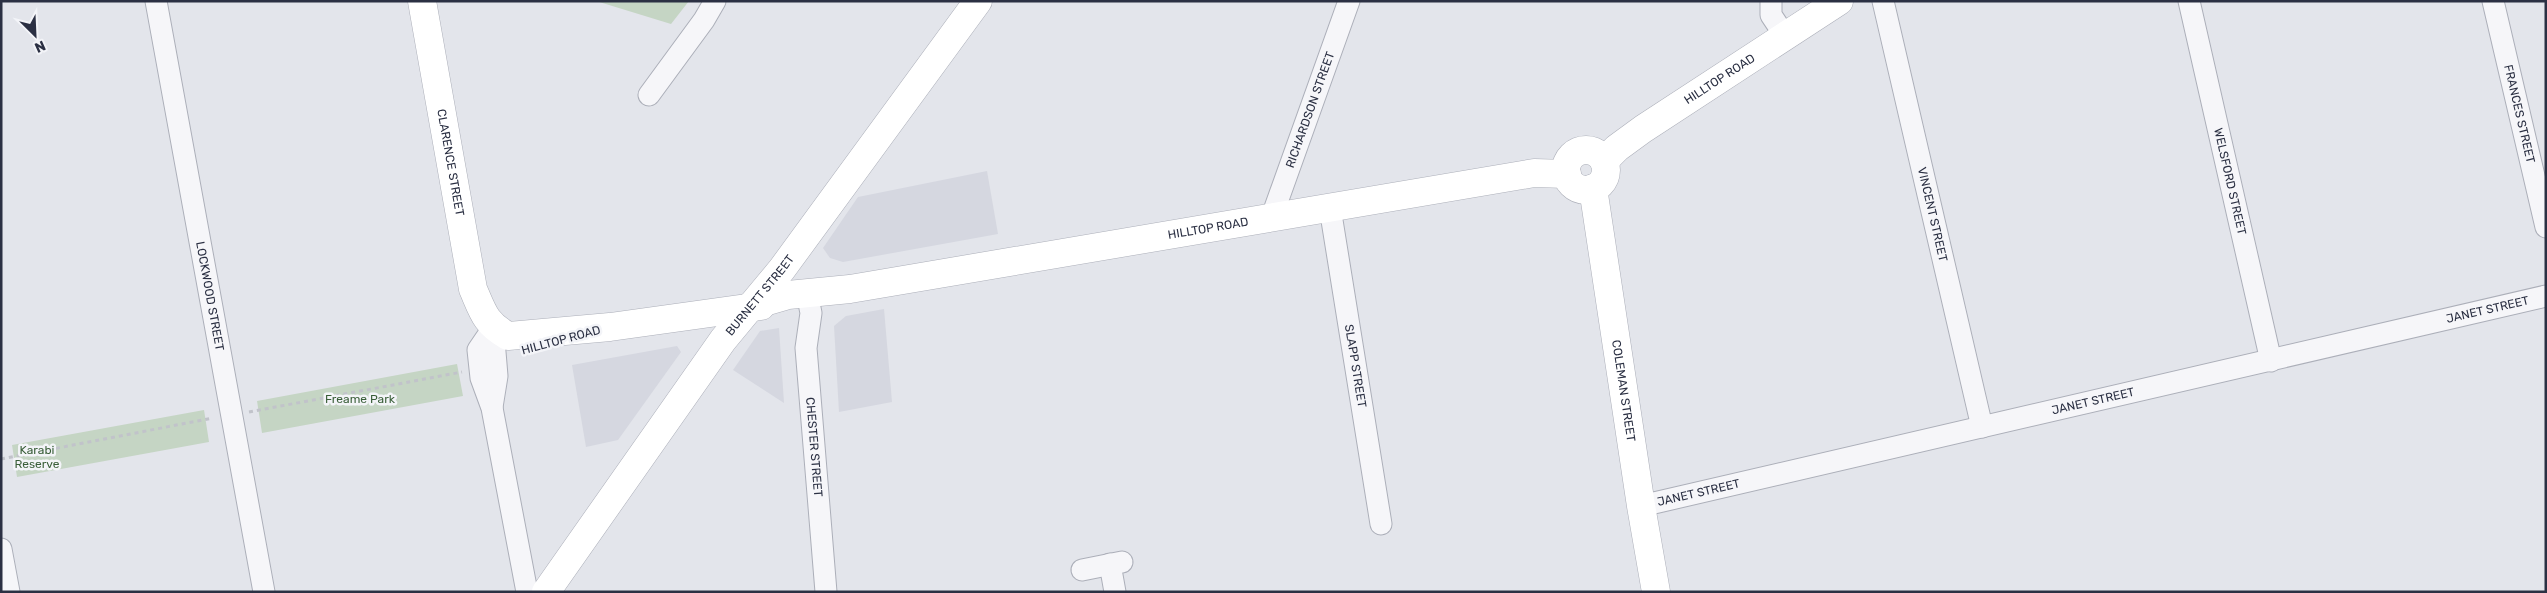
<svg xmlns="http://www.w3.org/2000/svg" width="2547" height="593" viewBox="0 0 2547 593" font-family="Rubik,sans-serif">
<rect width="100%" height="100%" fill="#e3e5eb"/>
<g fill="#d5d7e0">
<polygon points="987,171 998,234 843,262 830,258 823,248 858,197"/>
<polygon points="884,309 892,402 839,412 834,326 846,316"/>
<polygon points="779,328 784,403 733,370 760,331"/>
<polygon points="677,346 681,352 618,440 586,447 572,365"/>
</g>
<g fill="#c5d5c4">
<polygon points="596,1 689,1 671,24"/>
<polygon points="457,364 463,396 262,433 257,401"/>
<polygon points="204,410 209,442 17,477 12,445"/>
</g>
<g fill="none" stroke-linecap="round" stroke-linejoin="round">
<defs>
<g id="street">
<path id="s1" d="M156 1 264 592"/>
<polyline points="1771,1 1771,15 1785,36"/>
<path id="s2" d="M1883 1 1982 427"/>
<path id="s3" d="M2189 1 2271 361"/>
<path id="s4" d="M2493 1 2546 227"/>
<polyline points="649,95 704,20 715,1"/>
<path id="s5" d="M1330 208 1381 524"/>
<path id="s6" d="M1271 219 1349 1"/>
<path id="s7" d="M809 303 811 313 806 348 826 592"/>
<polyline points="493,328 478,350 481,378 492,408 527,592"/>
<polyline points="492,407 497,376 493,328"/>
<path id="s8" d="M1641 506 2546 296"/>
<polyline points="1,549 9,592"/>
<polyline points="1110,564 1115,592"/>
<polyline points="1082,570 1122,562"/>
</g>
<g id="secondary">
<path id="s9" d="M422 1 473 289C483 312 485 323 508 336L610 327 761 306"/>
<circle cx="1586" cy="170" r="20"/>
<path id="s10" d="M1604 161 1617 148 1643 129 1839 1"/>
<path id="s11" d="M1593 188 1641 506 1656 592"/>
<path id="s12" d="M751 306 788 295 850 289 1534 173 1567 174"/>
<path id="s13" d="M546 592 723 340 782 269 978 1"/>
</g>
</defs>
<use href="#street" stroke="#acafb9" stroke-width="23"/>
<use href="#secondary" stroke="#acafb9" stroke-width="29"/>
<g stroke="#c1c3ca" stroke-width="3" stroke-dasharray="4 4" stroke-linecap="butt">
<polyline points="249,412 462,372"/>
<polyline points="1,459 213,418"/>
</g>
<use href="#street" stroke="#f6f6f9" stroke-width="21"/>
<use href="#secondary" stroke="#fff" stroke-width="28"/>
</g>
<g text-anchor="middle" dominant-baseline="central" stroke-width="5" stroke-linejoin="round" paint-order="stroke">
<g font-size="12" fill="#2b3043" stroke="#f3f4f8">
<text stroke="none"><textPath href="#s10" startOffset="142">HILLTOP ROAD</textPath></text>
<text stroke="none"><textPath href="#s6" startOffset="116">RICHARDSON STREET</textPath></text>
<text stroke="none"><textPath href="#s4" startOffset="116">FRANCES STREET</textPath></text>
<text stroke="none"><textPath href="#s9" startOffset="164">CLARENCE STREET</textPath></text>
<text stroke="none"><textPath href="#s3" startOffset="185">WELSFORD STREET</textPath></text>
<text stroke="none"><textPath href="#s2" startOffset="219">VINCENT STREET</textPath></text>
<text stroke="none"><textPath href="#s12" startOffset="464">HILLTOP ROAD</textPath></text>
<text stroke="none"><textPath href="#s13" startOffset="366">BURNETT STREET</textPath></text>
<text stroke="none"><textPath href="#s1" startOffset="300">LOCKWOOD STREET</textPath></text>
<text stroke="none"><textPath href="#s8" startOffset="869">JANET STREET</textPath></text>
<text transform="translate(561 340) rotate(-15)">HILLTOP ROAD</text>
<text stroke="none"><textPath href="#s5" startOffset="160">SLAPP STREET</textPath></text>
<text stroke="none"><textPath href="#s11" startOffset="205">COLEMAN STREET</textPath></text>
<text stroke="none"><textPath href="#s8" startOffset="464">JANET STREET</textPath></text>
<text stroke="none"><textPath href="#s7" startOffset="145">CHESTER STREET</textPath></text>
<text stroke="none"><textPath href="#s8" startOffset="59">JANET STREET</textPath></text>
</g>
<g font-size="12" fill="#395e38" stroke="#f3f4f8">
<text x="360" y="399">Freame Park</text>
<text x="37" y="450">Karabi<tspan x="37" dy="14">Reserve</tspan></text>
</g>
</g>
<rect width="2547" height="593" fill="none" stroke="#2b3043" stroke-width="5"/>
<g transform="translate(35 35) rotate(156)" stroke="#f3f4f8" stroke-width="4" paint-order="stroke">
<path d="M0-4L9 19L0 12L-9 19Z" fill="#2b3043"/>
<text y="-8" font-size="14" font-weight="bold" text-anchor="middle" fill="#2b3043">N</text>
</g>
</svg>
